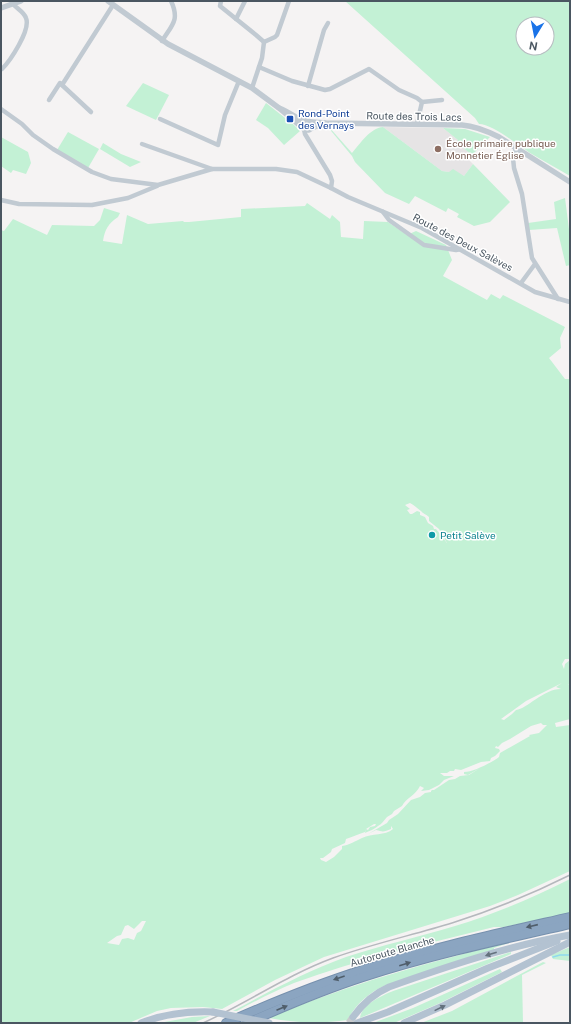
<svg xmlns="http://www.w3.org/2000/svg" width="571" height="1024" viewBox="0 0 571 1024" font-family="'Public Sans',sans-serif">
<rect width="100%" height="100%" fill="#f5f3f3"/>
<polygon fill="#e6e4e5" points="383,127 443,128 458,140 457,143 472,155 468,159 473,164 464,176 449,172 442,171"/>
<g fill="#c3f1d5" fill-rule="evenodd">
<path d="M345 1H570V176C557 168 543 161 530 153 518 145 492 124 479 124L475 118ZM523 24H547V48H523Z"/>
<polygon points="143,83 169,95 156,120 126,106"/>
<polygon points="266,103 294,125 300,131 284,145 268,128 256,120"/>
<path d="M327 126 329 127 352 153C360 144 370 128 383 127L442 171 449 172 453 169 464 176 473 164 510 202 490 222 474 226 457 217 459 214 448 208 446 212 415 196 409 204 385 193 355 162 352 156Z"/>
<polygon points="443,128 465,129 490,137 472,155 457,143 458,140"/>
<polygon points="68,132 99,149 88,168 57,150"/>
<polygon points="1,137 28,152 31,163 26,174 13,170 11,173 1,166"/>
<polygon points="103,143 121,154 141,162 130,167 100,149"/>
<polygon points="565,198 570,237 570,265 566,266 557,228 529,230 528,223 556,219 554,202"/>
<path d="M307 203 330 219 332 215 340 222 341 237 363 239 364 221 388 222 407 235 416 231 446 245 452 260 443 276 487 300 491 294 500 299 503 295 565 327 560 338 561 348 549 358 565 379H570V659H565L562 664 564 669 565 664 570 660V684L568 685H570V719L555 723 556 727 570 725V871L518 895 490 906 324 957 275 980 222 1009 203 1007 171 1008 157 1011 129 1023H1V230L4 231 13 219 47 235 52 225 94 226 100 220 104 208 120 213 118 217C108 224 105 229 103 241L122 244 127 215 148 224 183 221 184 222H189L241 217V209L305 206ZM410 503C415 506 417 508 421 511 423 514 426 514 429 517V521L439 529 447 543 436 529H434L433 526 428 523 425 517 420 515V512L417 511 412 514H410L407 510 410 509 405 505ZM562 683 556 687 561 689C543 689 527 709 516 710L512 714 504 720 501 719 526 701ZM541 723 543 725H547L539 733 529 735 530 736 500 753 499 757C491 763 473 772 464 772V774L468 775 480 768 469 775 460 776 455 779 449 780 434 790H432L431 791V792L425 793 420 797 411 800 398 814 389 820 387 823 368 834 376 830C383 832 384 832 391 829V826L393 829C385 836 372 833 362 838 355 841 350 845 342 846V849L334 857 326 862 321 860 320 858H323L331 852 332 849 345 843 346 839C353 837 358 834 365 832L366 829 374 824H376L375 826 370 827 368 830 366 829 365 833C369 831 375 829 378 826 382 824 384 820 387 817L392 814 394 811 402 806C406 798 416 795 420 786L424 788 421 791 429 790 439 785 444 780 454 776H444L440 773H447L450 771H454L455 769 461 770 481 762 490 761 491 758 495 756 500 751 499 749 495 748 496 746 498 747 502 743 510 739 531 726ZM142 921H146L141 931 137 933 134 940 128 938 122 939 119 945 107 943 117 936 121 935 125 926 128 925 134 929Z"/>
<path d="M570 879V913L504 927H494C427 944 359 959 294 983 275 991 255 1001 237 1011H233C270 991 307 971 346 957 382 945 419 937 455 926 494 914 533 898 570 879Z"/>
<path d="M514 941 494 948V950L386 985C370 992 355 1004 348 1020 321 1024 296 1023 269 1018 348 984 431 962 514 941Z"/>
<polygon points="570,947 570,961 553,959 551,955"/>
<path d="M511 952V954L360 1018C361 1004 385 994 396 990Z"/>
<polygon points="543,962 546,963 522,975 523,1023 421,1023 452,1011"/>
<polygon points="500,969 502,972 440,1003 394,1023 373,1023 413,1008"/>
<polygon points="210,1016 193,1023 159,1023 192,1017"/>
</g>
<g fill="none" stroke-linecap="round" stroke-linejoin="round">
<polyline stroke="#90daee" stroke-width="1.5" points="553,957 560,955 570,955"/>
<polyline stroke="#caccce" stroke-width="7" stroke-dasharray="7 3.5" stroke-linecap="butt" points="349,1023 353,1017"/>
<defs>
<g id="motorway">
<path d="M226 1023C271 1003 315 985 362 970 430 948 500 933 570 917"/>
<path d="M247 1023C285 1006 323 990 363 977 431 955 500 940 570 924"/>
</g>
</defs>
<use href="#motorway" stroke="#7690ad" stroke-width="10"/>
<g stroke="#c1cad2" stroke-width="4.5">
<polyline points="221,1 220,6 256,35 264,42 262,58 252,88"/>
<polyline points="236,19 245,1"/>
<path d="M162 41C172 25 180 20 171 1"/>
<polyline points="264,42 275,37 277,35 289,1"/>
<polyline points="259,67 292,81 325,90 330,89 369,69 399,90 417,98 422,102 417,124"/>
<path d="M2 69C10 61 31 30 26 18 24 12 16 8 13 4"/>
<polyline points="62,85 91,112"/>
<polyline points="308,86 324,30 328,23"/>
<polyline points="49,100 60,83 62,85 113,5"/>
<polyline points="422,102 442,100"/>
<polyline points="1,109 22,124 33,135 53,149 92,172 111,179 158,185 212,169 276,169 297,172 331,188 348,197 422,228 535,292 570,302"/>
<polyline points="160,119 218,145 225,115 239,81"/>
<polyline points="304,129 305,134 330,175 332,181 331,188"/>
<polyline points="142,144 212,169"/>
<polyline points="516,147 513,158 514,168 522,194 532,258 558,299"/>
<polyline points="1,200 19,204 92,205 128,198 157,186"/>
<polyline points="383,212 389,220 424,245 456,250 461,249"/>
<polyline points="521,283 535,264"/>
</g>
<g stroke="#c1cad2" stroke-width="5.5">
<polyline points="108,1 168,44 252,88 279,108 305,130 309,130 312,128 322,124"/>
<polyline points="1,8 21,1"/>
<path d="M279 108C287 111 292 115 299 119 307 123 318 122 326 123L462 125C475 126 487 131 499 137L570 182"/>
</g>
<g stroke="#b3c2d1" stroke-width="7">
<path d="M353 1017C363 1003 373 994 389 987 448 966 508 946 570 935"/>
<path d="M141 1023C164 1014 188 1011 213 1012"/>
<polyline points="357,1023 388,1012 488,968 557,941"/>
<polyline points="404,1023 445,1005 570,942"/>
</g>
<use href="#motorway" stroke="#8ba5c1" stroke-width="8"/>
<path stroke="#b5b8bd" stroke-width="1.5" d="M203 1023C247 1003 287 975 333 958 372 944 413 935 452 923 493 910 532 894 570 875"/>
<polyline stroke="#b3c2d1" stroke-width="7" points="213,1012 269,1023"/>
</g>
<defs><path id="oneway-solid" d="M-6-.8H1V-3.2L6.5 0L1 3.2V.8H-6Z"/></defs>
<g fill="#505e6b">
<use href="#oneway-solid" transform="translate(532 926) rotate(167)"/>
<use href="#oneway-solid" transform="translate(405 964) rotate(-17)"/>
<use href="#oneway-solid" transform="translate(339 978) rotate(161)"/>
<use href="#oneway-solid" transform="translate(282 1008) rotate(-23)"/>
</g>
<g fill="#64717d">
<use href="#oneway-solid" transform="translate(491 954) rotate(163)"/>
<use href="#oneway-solid" transform="translate(440 1008) rotate(-26)"/>
</g>
<rect fill="#1a4fb4" stroke="#fff" stroke-width="1.5" x="286" y="115" width="8" height="8" rx="2"/>
<circle fill="#8d6e63" stroke="#fff" stroke-width="1.5" cx="438" cy="149" r="4"/>
<circle fill="#0f9aa8" stroke="#fff" stroke-width="1.5" cx="432" cy="535" r="4"/>
<g text-anchor="middle" dominant-baseline="central" stroke-width="3" stroke-linejoin="round" paint-order="stroke">
<g font-size="10" fill="#164399" stroke="#fff" text-anchor="start">
<text x="298" y="113">Rond-Point<tspan x="298" dy="12">des Vernays</tspan></text>
</g>
<g font-size="10" fill="#4a5661" stroke="#fff">
<text transform="translate(414 116) rotate(1)">Route des Trois Lacs</text>
<text transform="translate(463 242) rotate(28)">Route des Deux Salèves</text>
<text transform="translate(392 951) rotate(-16)">Autoroute Blanche</text>
</g>
<g font-size="10" fill="#785e54" stroke="#fff" text-anchor="start">
<text x="446" y="143">École primaire publique<tspan x="446" dy="12">Monnetier Église</tspan></text>
</g>
<g font-size="10" fill="#0d838f" stroke="#fff" text-anchor="start">
<text x="440" y="535">Petit Salève</text>
</g>
</g>
<rect width="571" height="1024" fill="none" stroke="#4a5661" stroke-width="4"/>
<g transform="translate(535 36) rotate(190)"><circle r="19" fill="#ffffff" stroke="#b7bbc0"/>
<path d="M0-3L7 15L0 10L-7 15Z" fill="#1a73e8"/>
<text y="-6" font-size="11" font-weight="bold" text-anchor="middle" fill="#4a5661">N</text>
</g>
</svg>
